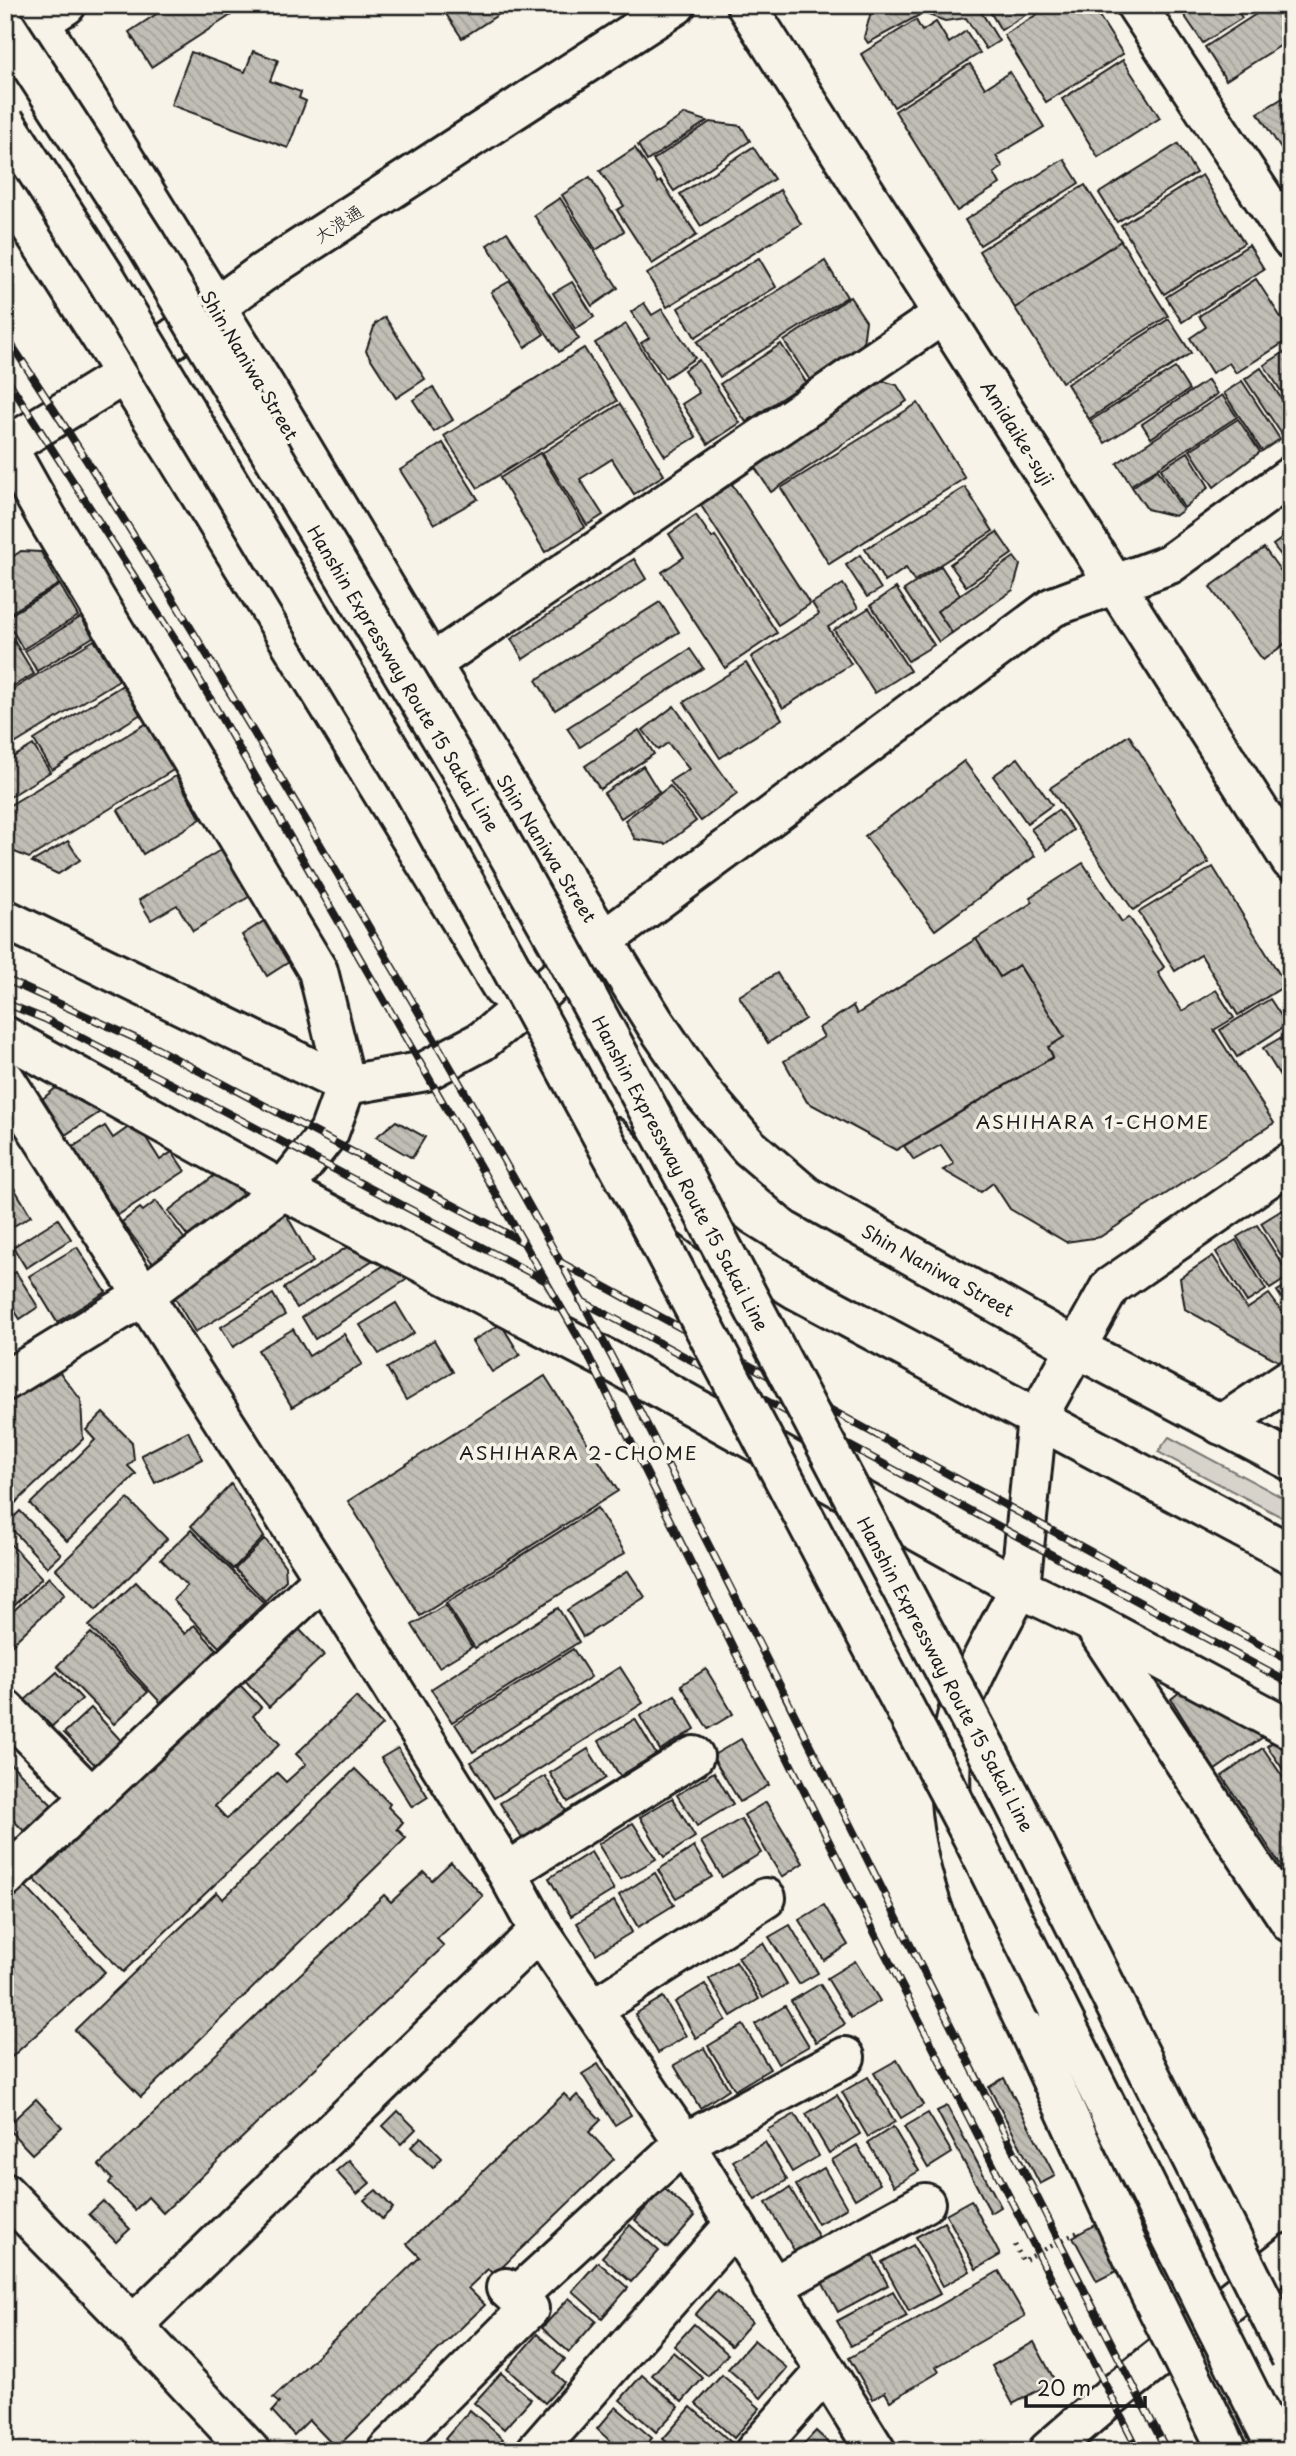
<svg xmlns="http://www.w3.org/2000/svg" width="1296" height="2456" viewBox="0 0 1296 2456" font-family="'Playpen Sans','Klee One',sans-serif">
<defs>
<pattern id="building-back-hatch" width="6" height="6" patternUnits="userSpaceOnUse" patternTransform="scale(1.75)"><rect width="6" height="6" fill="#c0beb5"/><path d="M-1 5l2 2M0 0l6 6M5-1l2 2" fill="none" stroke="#a4a39b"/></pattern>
</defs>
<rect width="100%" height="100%" fill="#f7f3e8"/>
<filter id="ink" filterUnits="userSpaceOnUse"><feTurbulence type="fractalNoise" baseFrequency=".0143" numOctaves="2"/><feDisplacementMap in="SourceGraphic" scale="14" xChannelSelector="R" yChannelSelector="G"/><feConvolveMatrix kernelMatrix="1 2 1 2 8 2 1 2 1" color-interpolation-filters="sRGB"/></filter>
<g filter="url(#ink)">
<polygon fill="#d7d3cb" stroke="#7a7874" stroke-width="2" points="1169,1437 1291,1502 1291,1522 1158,1452"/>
<g fill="url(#building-back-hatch)" stroke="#1c1c1c" stroke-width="2">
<polygon points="170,5 245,5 245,6 151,67 129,32"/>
<polygon points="440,5 513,5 462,38"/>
<polygon points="873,5 977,5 999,41 986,49 966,18 945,21 923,13 868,43 864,37"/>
<polygon points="986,5 1041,5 1001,30"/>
<polygon points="1052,5 1092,5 1123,54 1046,102 1004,35"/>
<polygon points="1186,5 1234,5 1242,18 1203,43 1180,9"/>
<polygon points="1270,5 1291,5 1291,39 1226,80 1205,47"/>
<polygon points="916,20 922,31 936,22 949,43 966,31 980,53 894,107 861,54"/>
<polygon points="253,51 278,60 270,81 301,92 299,98 306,101 288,148 171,105 191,52 245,72"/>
<polygon points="1123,60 1160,118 1098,157 1062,99"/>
<polygon points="970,64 985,88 1010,72 1044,127 996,156 1003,167 994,173 1000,184 957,211 895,111"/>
<polygon points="1291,93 1291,162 1290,163 1258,113"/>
<polygon points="685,114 707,121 647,161 638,145"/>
<polygon points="710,122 741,126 750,141 674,191 653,160"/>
<polygon points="1178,144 1196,173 1117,222 1099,193"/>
<polygon points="753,147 774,179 701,226 680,194"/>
<polygon points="635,148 658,183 661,181 697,235 652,264 617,210 624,206 600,171"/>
<polygon points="1064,159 1079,183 980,245 965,220"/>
<polygon points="1202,175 1244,243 1164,294 1121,225"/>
<polygon points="590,177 624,231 596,250 562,195"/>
<polygon points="1085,185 1121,241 1015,308 979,251"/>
<polygon points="780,190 801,224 667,307 647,274"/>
<polygon points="560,198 618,288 592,306 534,215"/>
<polygon points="507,232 579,339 559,352 487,245"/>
<polygon points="1121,241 1168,316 1062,382 1015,308"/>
<polygon points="1249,245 1264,269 1182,322 1166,297"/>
<polygon points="759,258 776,287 695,337 678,308"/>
<polygon points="825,261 847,297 720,377 697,342"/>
<polygon points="1256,279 1291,333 1291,338 1236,373 1229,363 1212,373 1190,338 1206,327 1199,316"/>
<polygon points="510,281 544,334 525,347 491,292"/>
<polygon points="572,282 594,317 575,329 553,293"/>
<polygon points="850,297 866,321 863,344 810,380 784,341"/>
<polygon points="644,303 652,315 662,309 695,358 665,378 641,343 649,338 631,312"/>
<polygon points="385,317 425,379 396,398 366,351 375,324"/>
<polygon points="1169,319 1191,353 1089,419 1067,384"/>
<polygon points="626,324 696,437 665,456 595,343"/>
<polygon points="781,344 806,382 746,422 720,384"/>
<polygon points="584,348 617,401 478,488 444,436"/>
<polygon points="1291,348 1291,406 1264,365"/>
<polygon points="699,360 740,423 708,444 682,404 699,393 684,370"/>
<polygon points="1175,368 1189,390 1105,443 1090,421"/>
<polygon points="1261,368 1291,413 1291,431 1283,436 1245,379"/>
<polygon points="1208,380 1217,394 1151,438 1142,424"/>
<polygon points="883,381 897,385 907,401 771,492 754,466"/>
<polygon points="1242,381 1280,439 1262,451 1224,393"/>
<polygon points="433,387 453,420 434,432 413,400"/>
<polygon points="1222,395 1237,417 1131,485 1117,463"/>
<polygon points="918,403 965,478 829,564 781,488"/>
<polygon points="620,404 664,475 634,494 612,459 580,479 603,515 587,525 542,453"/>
<polygon points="1238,419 1260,452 1214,487 1190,450"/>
<polygon points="443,443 478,499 434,524 400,470"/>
<polygon points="1188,452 1209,487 1184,508 1161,469"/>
<polygon points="540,453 585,527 545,552 500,478"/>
<polygon points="1158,470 1183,510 1175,516 1147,509 1132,487"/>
<polygon points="732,484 810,604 778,625 700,504"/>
<polygon points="965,487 993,531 914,581 906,568 885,582 865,549"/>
<polygon points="696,515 712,538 715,536 777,633 725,668 662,572 684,557 669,534"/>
<polygon points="997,532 1012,554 966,586 950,564"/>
<polygon points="1291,532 1291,568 1273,545"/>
<polygon points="1264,548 1291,585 1291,639 1263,660 1210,587"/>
<polygon points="21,551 41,552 59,584 5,616 5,562"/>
<polygon points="860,555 881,589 867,597 846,565"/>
<polygon points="1014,557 1020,565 1013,590 952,633 937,611"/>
<polygon points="634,559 646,579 523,659 511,639"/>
<polygon points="941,566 960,595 937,611 952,633 939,642 904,590"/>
<polygon points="843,584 858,608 828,627 851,664 783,708 751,657 819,614 812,603"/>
<polygon points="60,585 78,616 23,649 5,618"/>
<polygon points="896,588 934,645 908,661 871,605"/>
<polygon points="660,602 679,632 555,710 536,680"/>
<polygon points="869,608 910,671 875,693 834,630"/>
<polygon points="81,617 93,637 37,671 25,651"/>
<polygon points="5,626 34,674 5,691"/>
<polygon points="94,640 119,680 8,748 5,744 5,694"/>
<polygon points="690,649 703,668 580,747 567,728"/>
<polygon points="746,663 782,719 720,758 684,702"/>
<polygon points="123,685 141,714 52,770 34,740"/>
<polygon points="674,706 737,794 701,821 670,781 689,769 668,743 658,750 643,730"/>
<polygon points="147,723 175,769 29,858 5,848 5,808"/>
<polygon points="639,730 654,754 600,789 585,766"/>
<polygon points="1129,735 1209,863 1133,910 1050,788"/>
<polygon points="33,745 50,772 5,800 5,762"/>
<polygon points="1018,758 1052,805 1027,823 993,776"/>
<polygon points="964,761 1035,856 935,930 865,836"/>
<polygon points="643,766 659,792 621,818 604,793"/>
<polygon points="176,776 201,819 143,854 118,810"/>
<polygon points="670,786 696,821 666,844 635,839 625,820"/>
<polygon points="1058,810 1073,830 1047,850 1031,829"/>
<polygon points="68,841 80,860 58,874 32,862"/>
<polygon points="222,849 252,895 193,931 177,905 151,920 139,900"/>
<polygon points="1083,863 1122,922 1129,917 1164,967 1158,973 1182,1011 1216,990 1234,1018 1214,1030 1274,1123 1100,1237 1066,1242 1010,1209 993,1183 981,1192 943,1170 954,1164 941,1145 914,1160 904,1146 1053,1057 1048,1047 1064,1037 1019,965 1000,977 976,939 1033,902 1030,897"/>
<polygon points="1213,867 1286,985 1238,1015 1201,955 1175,971 1139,912"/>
<polygon points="264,921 289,962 267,976 242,935"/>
<polygon points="976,939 1000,977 1019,965 1064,1037 1048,1047 1053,1057 896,1150 807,1102 784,1061 824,1037 819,1028 853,1006 857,1014"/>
<polygon points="777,973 805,1019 768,1043 739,996"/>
<polygon points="1270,999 1287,1025 1237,1057 1220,1030"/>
<polygon points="1280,1038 1291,1056 1291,1094 1263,1048"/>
<polygon points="57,1087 103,1110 62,1137 40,1101"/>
<polygon points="396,1121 425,1137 412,1158 376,1137"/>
<polygon points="136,1122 160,1160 172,1152 185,1171 118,1215 73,1147 105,1126 113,1138"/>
<polygon points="223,1169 245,1198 190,1239 168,1211"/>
<polygon points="5,1173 31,1216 5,1231"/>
<polygon points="156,1201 189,1245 157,1269 122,1222 140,1208 143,1211"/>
<polygon points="283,1209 313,1262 195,1332 172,1293"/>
<polygon points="1282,1210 1291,1224 1291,1271 1261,1223"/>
<polygon points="58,1219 71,1239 26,1268 13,1247"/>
<polygon points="1257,1225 1290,1276 1270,1289 1237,1237"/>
<polygon points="358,1240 381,1255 297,1308 284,1288"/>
<polygon points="1236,1240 1266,1290 1247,1302 1216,1252"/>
<polygon points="77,1247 106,1292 57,1322 29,1276"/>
<polygon points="1213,1256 1247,1309 1269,1294 1291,1324 1291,1355 1280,1362 1185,1309 1180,1278"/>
<polygon points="391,1261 412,1276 315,1339 302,1317"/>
<polygon points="16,1272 38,1307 20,1319 5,1296 5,1279"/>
<polygon points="1291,1283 1291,1313 1277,1291"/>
<polygon points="273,1294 285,1315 233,1347 221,1327"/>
<polygon points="396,1303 414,1333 379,1354 360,1325"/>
<polygon points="501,1324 520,1355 492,1372 472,1341"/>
<polygon points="293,1329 309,1356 344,1334 362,1364 292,1407 258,1350"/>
<polygon points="434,1340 453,1372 406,1400 387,1368"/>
<polygon points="58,1370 81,1400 83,1439 5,1513 5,1402"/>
<polygon points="545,1376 618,1491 420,1616 348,1501"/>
<polygon points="103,1413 132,1442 134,1460 128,1466 136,1474 67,1541 30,1504 95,1440 86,1430"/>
<polygon points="188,1431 202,1459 155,1483 141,1455"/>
<polygon points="231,1484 264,1537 233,1569 191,1526"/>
<polygon points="128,1499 167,1539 96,1610 56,1569"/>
<polygon points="597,1508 625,1553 475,1648 446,1603"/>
<polygon points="20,1511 61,1554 47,1567 7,1524"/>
<polygon points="191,1530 264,1603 219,1647 173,1600 187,1586 161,1559"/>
<polygon points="5,1538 42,1578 5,1614"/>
<polygon points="265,1539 285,1566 286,1580 265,1601 235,1569"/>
<polygon points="628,1571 645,1597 583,1637 567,1610"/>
<polygon points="49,1577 65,1594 10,1646 5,1641 5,1619"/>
<polygon points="136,1582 185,1634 194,1625 218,1651 162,1704 89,1626"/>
<polygon points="445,1605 472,1647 439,1667 412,1625"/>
<polygon points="558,1608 579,1642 452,1722 431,1689"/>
<polygon points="297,1627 324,1655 269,1707 243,1678"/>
<polygon points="91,1633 148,1692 114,1724 57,1666"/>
<polygon points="573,1649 591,1677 473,1752 455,1724"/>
<polygon points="620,1667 643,1703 494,1798 471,1762"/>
<polygon points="706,1669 733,1714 708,1729 681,1685"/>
<polygon points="57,1672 82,1699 50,1728 24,1701"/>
<polygon points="238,1683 261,1707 253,1716 280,1744 215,1806 227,1819 277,1773 286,1782 306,1764 296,1754 356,1697 382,1725 123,1972 33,1878"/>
<polygon points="1181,1691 1263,1737 1215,1770 1171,1699"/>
<polygon points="675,1695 695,1729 660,1750 640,1716"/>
<polygon points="91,1708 124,1744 97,1767 64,1733"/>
<polygon points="635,1719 656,1754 620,1776 599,1741"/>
<polygon points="741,1739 769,1785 740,1802 712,1756"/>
<polygon points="1276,1740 1291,1748 1291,1781 1267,1746"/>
<polygon points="398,1748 428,1797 412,1807 381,1758"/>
<polygon points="1263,1748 1291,1789 1289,1878 1222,1776"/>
<polygon points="588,1749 606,1778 568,1802 550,1773"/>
<polygon points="5,1758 52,1805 25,1832 5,1812"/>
<polygon points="355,1769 390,1804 388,1807 403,1822 397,1829 406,1838 141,2097 75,2030 217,1892 223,1899"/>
<polygon points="714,1772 733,1804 697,1826 677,1795"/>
<polygon points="545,1776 567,1813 523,1840 500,1803"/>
<polygon points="672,1798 695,1837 664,1857 640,1817"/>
<polygon points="766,1802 803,1863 782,1877 744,1815"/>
<polygon points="741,1819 761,1853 722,1877 701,1842"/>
<polygon points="633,1823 656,1859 620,1880 598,1844"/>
<polygon points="5,1827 18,1841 5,1853"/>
<polygon points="694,1847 712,1877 676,1898 658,1870"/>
<polygon points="591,1852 614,1890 571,1916 549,1878"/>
<polygon points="451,1862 483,1896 437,1939 444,1946 163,2213 148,2197 135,2210 109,2183 112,2179 99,2165 384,1895 391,1902 424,1872 432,1880"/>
<polygon points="655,1873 674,1905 638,1927 619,1895"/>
<polygon points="25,1886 105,1972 5,2063 5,1905"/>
<polygon points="614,1901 632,1932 596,1954 577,1923"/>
<polygon points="824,1905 848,1945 824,1960 799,1920"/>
<polygon points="790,1925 818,1973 799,1984 769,1937"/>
<polygon points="763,1943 787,1984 763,1998 738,1957"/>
<polygon points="855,1961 880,2001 851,2018 827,1978"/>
<polygon points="736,1962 759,1999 731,2016 709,1979"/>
<polygon points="705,1984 726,2020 696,2038 675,2002"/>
<polygon points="820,1984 845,2024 816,2042 791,2001"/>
<polygon points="663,1997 686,2036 658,2053 635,2014"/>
<polygon points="785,2006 809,2046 778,2064 755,2024"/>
<polygon points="743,2025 770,2069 735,2090 708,2046"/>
<polygon points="704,2048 729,2089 700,2108 674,2065"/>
<polygon points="897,2060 923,2105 901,2118 874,2073"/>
<polygon points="598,2064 631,2115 615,2125 582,2074"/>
<polygon points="868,2077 895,2122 868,2137 842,2092"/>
<polygon points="1004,2078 1055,2176 1040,2184 989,2087"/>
<polygon points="564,2094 571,2101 577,2095 601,2120 589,2132 614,2159 494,2275 488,2269 468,2288 485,2305 336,2448 309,2420 294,2435 272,2411 279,2403 273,2398 420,2257 407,2244"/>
<polygon points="837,2095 860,2134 829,2153 806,2114"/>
<polygon points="36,2099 62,2127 32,2154 6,2127"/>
<polygon points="947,2106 1001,2207 991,2213 937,2111"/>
<polygon points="398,2111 416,2129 401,2144 383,2126"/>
<polygon points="928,2113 952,2153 928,2168 904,2127"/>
<polygon points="795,2114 819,2156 792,2172 767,2130"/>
<polygon points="893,2127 919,2171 894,2186 868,2143"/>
<polygon points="421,2137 442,2158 433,2168 411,2147"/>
<polygon points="765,2142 787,2180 755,2200 733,2161"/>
<polygon points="857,2145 880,2184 855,2199 832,2160"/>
<polygon points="349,2160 370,2183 357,2194 336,2171"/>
<polygon points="824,2168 847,2208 818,2224 796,2185"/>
<polygon points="664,2188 695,2216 667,2248 635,2220"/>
<polygon points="790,2188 821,2241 797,2255 766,2203"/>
<polygon points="376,2190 393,2208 382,2219 364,2200"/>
<polygon points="971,2200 1000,2255 976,2269 946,2214"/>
<polygon points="103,2201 130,2229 116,2242 89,2214"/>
<polygon points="944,2222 970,2271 943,2286 916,2237"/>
<polygon points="1098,2223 1122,2268 1097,2281 1073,2237"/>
<polygon points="630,2225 659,2251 631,2282 602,2257"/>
<polygon points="913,2245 940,2294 909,2311 882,2262"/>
<polygon points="872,2255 888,2285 838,2312 822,2282"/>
<polygon points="598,2262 628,2288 602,2318 572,2291"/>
<polygon points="999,2271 1025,2316 936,2367 939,2372 890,2401 885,2392 873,2399 849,2358"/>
<polygon points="717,2290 752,2322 731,2346 695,2315"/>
<polygon points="893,2291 907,2316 851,2346 837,2321"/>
<polygon points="569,2298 596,2321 569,2352 542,2328"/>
<polygon points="694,2324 728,2354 708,2376 674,2346"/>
<polygon points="537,2334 565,2359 554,2373 564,2382 545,2403 507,2369"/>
<polygon points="754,2340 787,2368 761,2398 728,2369"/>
<polygon points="1034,2342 1055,2381 1013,2404 992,2366"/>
<polygon points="673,2352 703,2378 682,2402 652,2375"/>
<polygon points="501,2373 531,2399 504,2429 474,2403"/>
<polygon points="642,2375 679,2407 656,2432 620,2400"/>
<polygon points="722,2375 760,2408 734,2438 696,2404"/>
<polygon points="616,2407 652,2438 641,2451 621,2451 597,2429"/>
<polygon points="691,2407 732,2443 725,2451 677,2451 663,2439"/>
<polygon points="470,2410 503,2439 493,2451 459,2451 445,2439"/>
<polygon points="816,2431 838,2451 797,2451"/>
</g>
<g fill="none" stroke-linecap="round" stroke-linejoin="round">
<defs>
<g id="minor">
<polyline points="746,5 1291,861"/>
<polyline points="1136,5 1291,240"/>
<polyline points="40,22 66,5"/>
<polyline points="5,443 47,518 318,971 346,1085 329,1132 283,1190 143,1296 5,1381"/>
<polyline points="431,664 942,315"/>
<polyline points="5,919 346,1085 426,1071 482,1041 604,940 1053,607 1170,564 1291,476"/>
<polyline points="5,1036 283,1190 616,1364 1020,1588 1093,1623 1291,1729"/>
<polyline points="5,1079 324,1578 507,1872 539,1931 684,2143 876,2451"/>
<polyline points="1221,1425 1291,1378"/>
<polyline points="1020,1588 1037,1418 1110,1287 1291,1162"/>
<polyline points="1096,1628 1291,1923"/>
<polyline points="5,1709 91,1796"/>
<polyline points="507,1872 694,1756"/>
<polyline points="5,1878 324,1578"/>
<polyline points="593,2009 766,1898"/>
<polyline points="5,2193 133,2325 250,2451"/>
<polyline points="772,2287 925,2203"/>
<polyline points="516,2297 684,2143 845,2057"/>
<polyline points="133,2325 539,1931"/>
<polyline points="387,2451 529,2309 506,2288"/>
<polyline points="536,2451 734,2225"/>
<polyline points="755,2451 826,2371"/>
<polyline points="1048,2451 1110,2397 1291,2253"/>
</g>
<g id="major">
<polyline points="29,5 271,396 431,664 655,1023 703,1093 749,1147 806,1196 1075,1347 1291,1461"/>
<polyline points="5,186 177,457 503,989"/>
<polyline points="5,448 125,374 262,273 676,5"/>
<polyline points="610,1136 664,1196 731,1249 797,1290 1291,1554"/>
</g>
<path id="highway" d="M1020 1588C1002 1621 984 1653 969 1687 965 1697 959 1707 957 1717 931 1828 983 1933 1029 2031"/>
</defs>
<use href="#minor" stroke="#1c1c1c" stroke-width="44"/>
<use href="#major" stroke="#1c1c1c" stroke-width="44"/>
<use href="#highway" stroke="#1c1c1c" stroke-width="44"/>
<polyline stroke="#1c1c1c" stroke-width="4.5" stroke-dasharray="2 5" stroke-linecap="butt" points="1015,2245 1023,2261 1078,2232"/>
<use href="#minor" stroke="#f7f3e8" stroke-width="38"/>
<use href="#major" stroke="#f7f3e8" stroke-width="38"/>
<use href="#highway" stroke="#f7f3e8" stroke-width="38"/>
<defs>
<g id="rail">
<path d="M5 335C124 514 234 698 343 883 437 1043 531 1204 618 1369 805 1727 980 2092 1167 2451"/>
<polyline points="5,376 188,660 585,1349 863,1910 1139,2451"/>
<polyline points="5,979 150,1045 523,1242"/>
<polyline points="5,1003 45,1019 222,1110 546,1281"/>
<polyline points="560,1262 1291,1661"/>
<polyline points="580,1300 1291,1684"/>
</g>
</defs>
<use href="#rail" stroke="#1c1c1c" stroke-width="8"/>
<use href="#rail" stroke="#f7f3e8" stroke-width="5" stroke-dasharray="16" stroke-linecap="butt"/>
<defs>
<g id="highway-bridge">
<polyline points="5,25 146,243 459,767 561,948 697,1200 1014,1802 1291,2357"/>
<polyline points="5,122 104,275 415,792 513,971 651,1226 972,1836 1278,2451"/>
<polyline points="1029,2031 1141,2275 1228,2451"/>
</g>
</defs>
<use href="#highway-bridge" stroke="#1c1c1c" stroke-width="44" stroke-linecap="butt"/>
<use href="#highway-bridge" stroke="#f7f3e8" stroke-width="38"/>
</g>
</g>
<g text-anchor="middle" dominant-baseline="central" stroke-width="7" stroke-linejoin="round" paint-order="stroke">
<g font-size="18" fill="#1c1c1c" stroke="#f7f3e8">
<text transform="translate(338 223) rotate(-33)">大浪通</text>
<text transform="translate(250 365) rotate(59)">Shin Naniwa Street</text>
<text transform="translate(1018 433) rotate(58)">Amidaike-suji</text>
<text transform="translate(404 678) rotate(59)">Hanshin Expressway Route 15 Sakai Line</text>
<text transform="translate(547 848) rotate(58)">Shin Naniwa Street</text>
<text transform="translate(681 1173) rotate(62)">Hanshin Expressway Route 15 Sakai Line</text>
<text transform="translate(938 1270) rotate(29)">Shin Naniwa Street</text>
<text transform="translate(946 1674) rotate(62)">Hanshin Expressway Route 15 Sakai Line</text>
</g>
<g font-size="19" letter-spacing="2" fill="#1c1c1c" stroke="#f7f3e8">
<text x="1093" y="1121">ASHIHARA 1-CHOME</text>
<text x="579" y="1452">ASHIHARA 2-CHOME</text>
</g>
</g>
<rect width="1296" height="2456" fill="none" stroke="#f7f3e8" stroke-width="28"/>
<rect x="14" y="14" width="1268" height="2428" fill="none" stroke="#1c1c1c" stroke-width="2.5" filter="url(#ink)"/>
<path d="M1026 2396v10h119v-10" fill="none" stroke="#1c1c1c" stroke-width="3.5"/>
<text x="1037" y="2396" font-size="21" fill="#1c1c1c" stroke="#f7f3e8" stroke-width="5" paint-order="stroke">20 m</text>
</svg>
